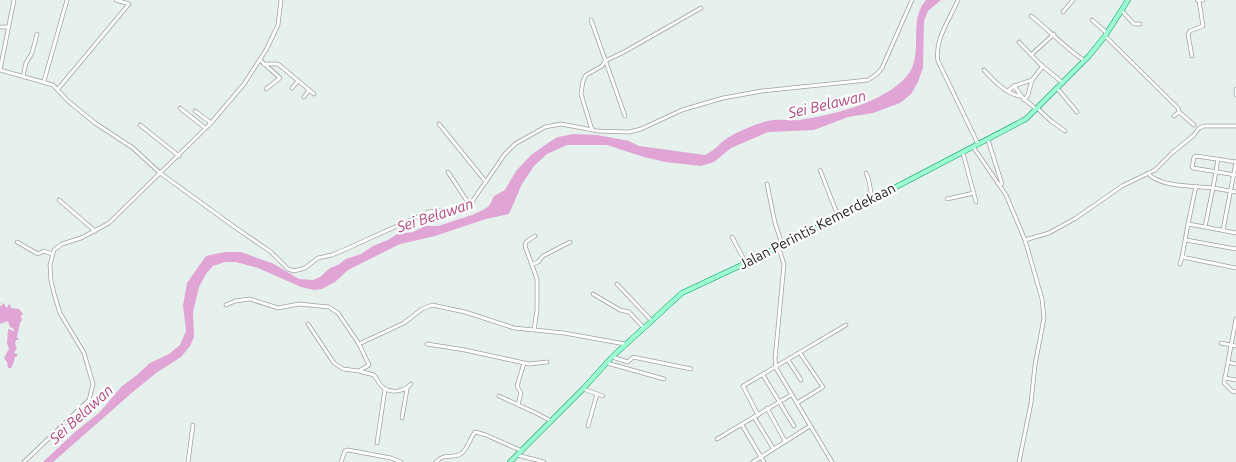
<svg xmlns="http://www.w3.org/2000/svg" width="1236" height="462" viewBox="0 0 1236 462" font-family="Ubuntu,sans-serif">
<rect width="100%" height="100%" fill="#e6f1ed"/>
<g fill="#e0a5d4">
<path d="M926 0H941L928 11 924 21 923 68 918 82 911 94 900 103 873 113 848 117 814 130 768 132 731 148 714 162 701 166 665 162 644 157 607 145H567L547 154 534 166 522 184 509 214 486 219 435 236 400 244 348 270 335 282 322 289 314 290 301 287 258 268 236 262H225L213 266 206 274 199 287 193 312 194 337 190 346 181 357 156 373 134 391 53 462H43L75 432 100 412 121 387 137 375 150 363 169 354 180 345 186 331 183 305 187 283 206 256 225 252H241L274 264 299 279 313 280 320 277 330 268 338 265 346 259 361 254 373 246 388 240 397 234 413 232 425 226H438L472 215 485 209 489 206 494 196 505 190 516 171 531 155 551 141 558 137 574 134 597 135 629 141 639 146 705 155C714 151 719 144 726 139 732 134 760 122 768 121 778 118 789 121 799 120 833 115 883 103 907 76 925 54 907 21 926 0Z"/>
<polygon points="1,303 4,304 7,308 9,304 10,305 11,308 19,309 23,314 21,316 22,320 20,323 17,337 19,340 16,340 15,344 17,348 14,353 17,354 17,357 15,357 13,364 11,368 8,368 7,362 4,358 9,349 7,343 8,329 14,331 14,329 10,327 8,321 0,324 0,306 3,305"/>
</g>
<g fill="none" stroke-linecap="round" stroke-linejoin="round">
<defs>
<g id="minor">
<path d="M958 0C950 19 934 40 938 61L978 144"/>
<polyline points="1197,0 1203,0"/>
<polyline points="1122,11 1134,24 1140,24"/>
<polyline points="1063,12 1073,0"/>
<path d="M1031 16C1049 30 1065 48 1085 61"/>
<polyline points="591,20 625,116"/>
<polyline points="1092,20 1107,33"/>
<polyline points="0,27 7,27"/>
<polyline points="1105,36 1178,108 1179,112 1174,116"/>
<polyline points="1019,42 1040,64 1063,83"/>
<polyline points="1032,54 1054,34"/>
<polyline points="1192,56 1188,34 1190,31 1203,26 1199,1"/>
<polyline points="260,60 280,78 266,89"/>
<polyline points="264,64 278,64 314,94"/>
<polyline points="0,70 53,85 68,101 95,123 133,148 160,173 236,228 271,252 288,269 294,271 305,268 318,258 332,255 346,249 428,212 455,209 471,203 505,154 515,144 545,127 561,124 598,131 629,132 641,129 682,110 723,98 762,91 868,80 877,74 882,68 912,0"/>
<polyline points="0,70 14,0"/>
<path d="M984 70C993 80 1006 94 1020 96"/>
<polyline points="23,76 26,63 32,53 37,34"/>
<polyline points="44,81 67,0"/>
<polyline points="1014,86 1032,80"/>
<polyline points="292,88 298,81"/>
<polyline points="1057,88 1077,112"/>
<polyline points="58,89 129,4 116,0"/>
<polyline points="1236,89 1236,95"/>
<polyline points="1008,91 1014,86 1023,98 1036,109"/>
<polyline points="304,97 309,90"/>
<polyline points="1024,100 1028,95 1032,80 1043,66"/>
<polyline points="180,108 205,128"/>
<polyline points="1037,108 1051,121 1065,131"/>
<polyline points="195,111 211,123"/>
<polyline points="1179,112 1194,125"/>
<polyline points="439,124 486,182"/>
<polyline points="140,125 179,156"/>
<polyline points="592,130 581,94 583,81 586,75 602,66 605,61 624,52 701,8"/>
<polyline points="988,140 1002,184"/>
<polyline points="974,148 1006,195 1025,240 1042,299 1044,318 1035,365 1031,403 1019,462"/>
<polyline points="963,153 976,202"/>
<polyline points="1218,159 1213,188 1236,192"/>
<polyline points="1236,162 1196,156 1194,157 1192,167 1193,168 1236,175"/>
<polyline points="820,170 838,216"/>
<polyline points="448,172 469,204"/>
<path d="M866 173C871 182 869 190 873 199"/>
<path d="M1148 173C1157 187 1197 186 1213 188L1205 227 1188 224 1182 257 1236 268"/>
<polyline points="767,184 775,223 782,244"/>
<polyline points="947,199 974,193"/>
<polyline points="59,200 95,231"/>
<polyline points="1188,224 1196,186"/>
<polyline points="1205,227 1236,233"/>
<polyline points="1223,230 1236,162"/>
<polyline points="732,237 746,263"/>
<polyline points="1025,240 1049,233 1076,218 1122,186 1155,170 1172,153 1194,135 1199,128 1204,126 1236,126"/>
<polyline points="1186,240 1236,249"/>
<polyline points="17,242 38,254 44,251 52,254"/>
<polyline points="778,246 784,264 775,359 776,368 832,462"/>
<polyline points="533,264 538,262 543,256 570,242"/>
<polyline points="1180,264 1182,257"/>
<polyline points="617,284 651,320"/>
<polyline points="593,294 620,310 629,312 643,327"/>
<polyline points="226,305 235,301 250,299 278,308 299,304 329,307 338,313 359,344 404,323 422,309 432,305 465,312 514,328 564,333 625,344"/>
<polyline points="1236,319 1225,378 1236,380"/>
<polyline points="308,324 334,363 343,369 359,371 369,365 359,344"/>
<polyline points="534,330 537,310 537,279 525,246 526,242 535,236"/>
<polyline points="1221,343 1236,346"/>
<polyline points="427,344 465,350 529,364 547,362"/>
<polyline points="612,357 628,362 633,357 691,369"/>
<polyline points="788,360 801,380"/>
<polyline points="1228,362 1236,364"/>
<polyline points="607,363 664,379"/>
<path d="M359 371 374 375C377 379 380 386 384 388 392 394 405 391 411 384"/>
<polyline points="763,375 794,426"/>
<polyline points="1225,378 1224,383 1232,391 1236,392"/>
<polyline points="583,389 603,396"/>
<polyline points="499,396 536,413 551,421"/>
<polyline points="797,403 823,387 800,353"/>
<polyline points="518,405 521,393 517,386 524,363"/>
<polyline points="767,408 785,441"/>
<polyline points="758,415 743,386 846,325"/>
<polyline points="754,417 773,448"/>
<polyline points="402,418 407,389"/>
<polyline points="742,425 764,462"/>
<polyline points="588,426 597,394"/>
<polyline points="717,439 791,395"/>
<polyline points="377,443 385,389"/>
<polyline points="517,455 544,462"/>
<polyline points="24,462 89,400 93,384 84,353 60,313 55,297 51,281 50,265 54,250 62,244 81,238 109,223 211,123 244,84 266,50 278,25 281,0"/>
<polyline points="188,462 193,425"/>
<polyline points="341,462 345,451 348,450 391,458 401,462"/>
<path d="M436 462C445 452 453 460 462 453 468 448 470 438 475 432L486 435 522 451"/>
<polyline points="753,462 810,426"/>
</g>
<polyline id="primary" points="510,462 583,389 612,357 682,293 746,263 873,199 1026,119 1089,56 1105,36 1128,0"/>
</defs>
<use href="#minor" stroke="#a1a1a1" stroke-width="4.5"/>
<use href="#primary" stroke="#009c64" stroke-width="5.5"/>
<use href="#minor" stroke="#fff" stroke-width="3"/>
<use href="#primary" stroke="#9dffd2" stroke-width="4.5"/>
</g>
<g text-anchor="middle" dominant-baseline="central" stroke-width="4.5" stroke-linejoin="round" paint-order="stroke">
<g font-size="14" fill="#202020" stroke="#fff">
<text transform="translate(817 226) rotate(-27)">Jalan Perintis Kemerdekaan</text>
</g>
<g font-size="15" font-style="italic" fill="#b44881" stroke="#fff">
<text transform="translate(827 104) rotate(-13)">Sei Belawan</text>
<text transform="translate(435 215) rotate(-18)">Sei Belawan</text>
<text transform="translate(81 414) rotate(-42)">Sei Belawan</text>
</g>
</g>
</svg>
